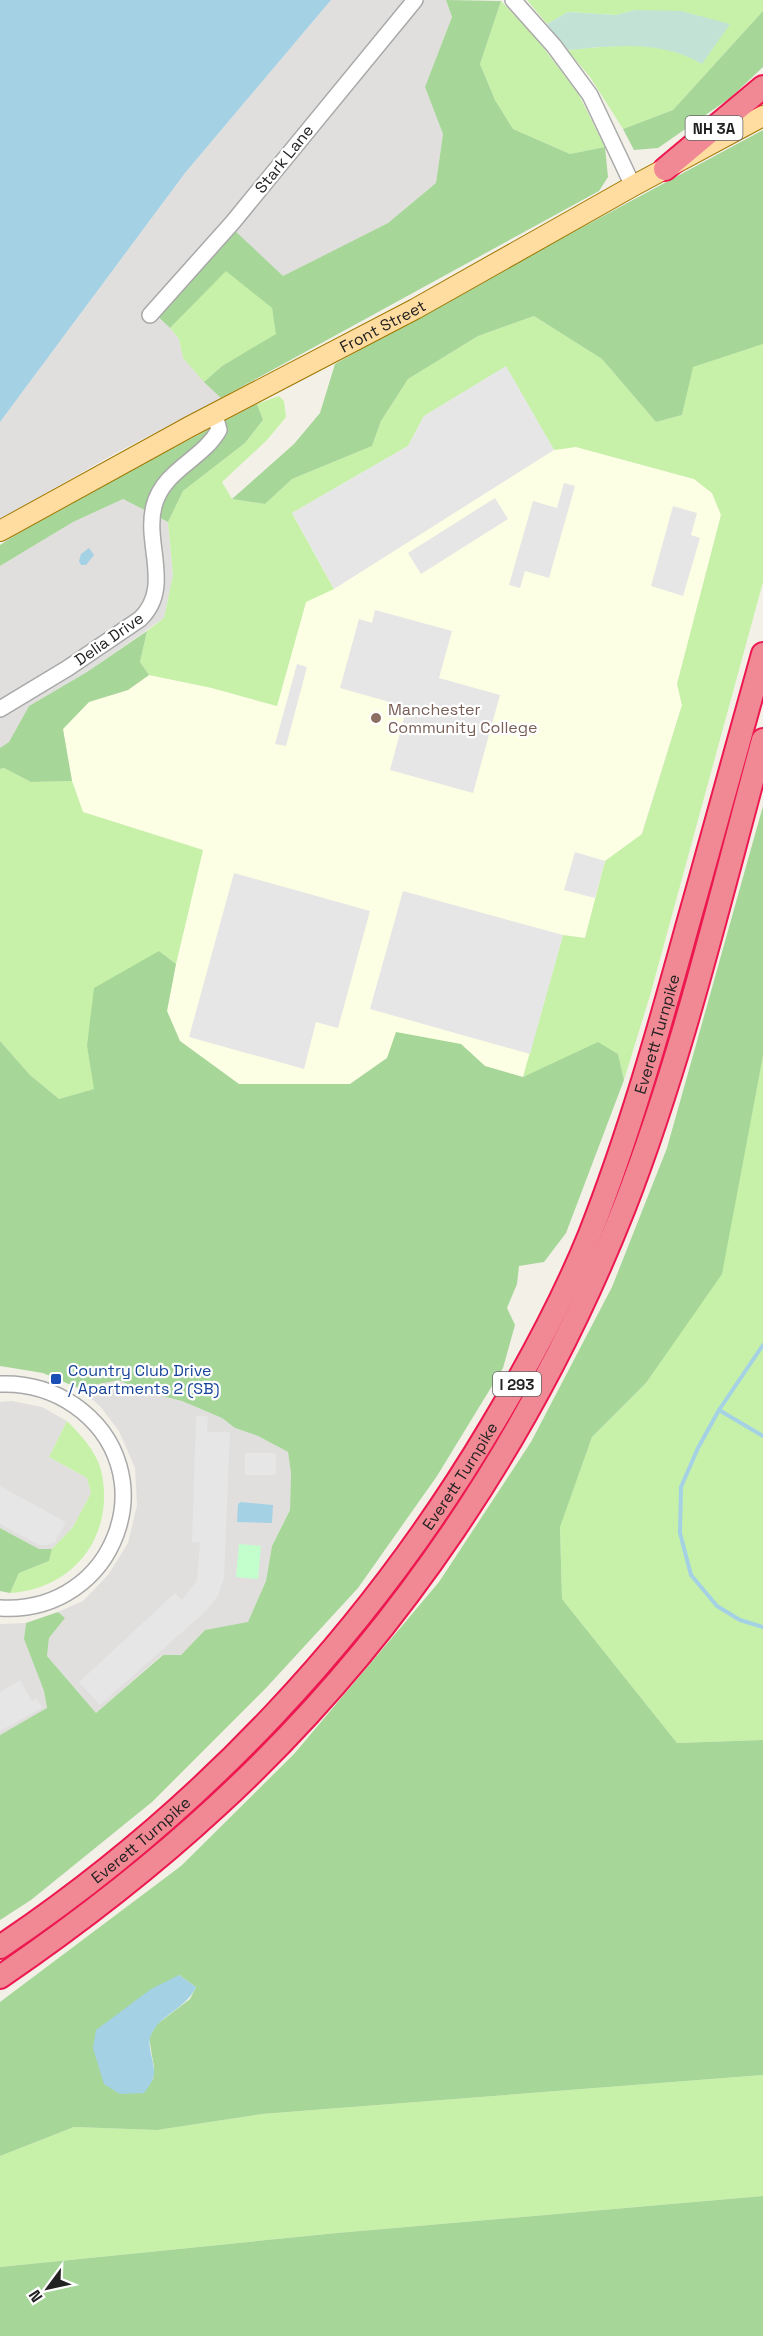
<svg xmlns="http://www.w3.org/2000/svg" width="763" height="2336" viewBox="0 0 763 2336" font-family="'Space Grotesk',sans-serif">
<rect width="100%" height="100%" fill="#f3f0e8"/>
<g fill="#e0dfde">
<polygon points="331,0 446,0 452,17 425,87 443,134 436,183 388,223 283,276 157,317 170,328 179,339 183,358 221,398 114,454 0,519 0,422 185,173"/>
<polygon points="123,499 168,522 173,575 164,618 87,672 29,706 9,742 0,748 0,566 73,522"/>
<polygon points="119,1380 139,1390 182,1401 222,1418 235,1428 258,1436 288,1452 291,1473 290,1510 272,1546 266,1581 248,1623 205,1630 181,1655 162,1655 96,1713 47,1656 49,1638 65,1618 58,1612 83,1601 108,1575 128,1543 137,1505 135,1468 119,1431 100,1406 78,1388"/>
<polygon points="12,1401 42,1407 67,1421 49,1457 87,1478 91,1493 73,1527 52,1549 39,1549 0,1528 0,1402"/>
<polygon points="26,1623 24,1639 44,1691 47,1709 0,1735 0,1624"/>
</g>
<polygon fill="#fdffe4" points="506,366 554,450 576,447 694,479 712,493 721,515 677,684 682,705 641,835 605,861 585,938 563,935 523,1077 485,1066 461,1044 387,1058 350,1084 239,1084 180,1041 167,1011 176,964 203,850 83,812 72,781 63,729 89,702 128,690 149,675 212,688 277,706 306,602 292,513 408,446 424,416"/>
<g fill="#c7f1a9">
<path d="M527 0H763V11L673 110 623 129 590 77 567 50C614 46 660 39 702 63L635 10 616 15 568 12 547 24Z"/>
<polygon points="501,1 536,38 578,93 605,147 570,154 513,129 495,100 480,64"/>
<polygon points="226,270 272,308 277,334 222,366 204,382 183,358 179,339 170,328"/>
<polygon points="534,316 602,359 656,422 682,415 692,367 763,344 763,582 651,992 624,1080 618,1054 598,1043 523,1077 563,935 585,938 605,861 642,834 682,705 677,684 721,515 712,493 694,479 576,447 554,450 506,367 424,416 408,446 292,513 334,589 306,602 277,706 212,688 149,675 140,662 147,631 164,618 173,575 168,522 183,491 245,443 263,420 257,404 279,396 284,401 286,417 267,440 222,482 232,499 265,504 292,479 372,446 381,421 408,379 478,336"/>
<polygon points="4,768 31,782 72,781 83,812 203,850 176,964 159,951 87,1046 95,1089 59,1099 30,1075 0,1041 0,769"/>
<polygon points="763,1056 763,1740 677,1743 562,1599 560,1526 592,1437 646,1383 721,1274"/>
<path d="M67 1421C80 1434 96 1451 101 1470 116 1534 75 1589 10 1593L19 1573 49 1561 52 1549 73 1527 91 1493 87 1478 49 1457Z"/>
<polygon points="763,2075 763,2196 337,2233 0,2267 0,2156 74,2127 157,2130 262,2114"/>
</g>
<g fill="#a6d698" fill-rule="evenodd">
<polygon points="446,0 501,1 480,64 495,100 513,129 570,154 605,147 608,177 599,191 221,398 204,382 222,366 276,334 272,308 226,271 170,328 157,316 233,229 283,276 388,223 436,183 443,134 425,87 452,17"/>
<polygon points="763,11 763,67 730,98 658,148 634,150 623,129 673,110"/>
<polygon points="763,130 763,344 693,367 682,415 656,422 602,359 534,316 478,336 408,379 381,421 372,446 292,479 265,504 232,499 294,444 320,413 335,364 486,279"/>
<polygon points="257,404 263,420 245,443 183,491 168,522 123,499 73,522 0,566 0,545 14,536 122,475"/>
<polygon points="147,631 140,662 149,675 128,690 89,702 63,729 72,781 31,782 4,768 0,769 0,748 9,742 29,706 87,672"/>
<path d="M763 806V1056L722 1274 646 1383 592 1437 560 1527 562 1599 677 1743 763 1740V2075L262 2114 157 2130 74 2127 0 2156V2002L181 1866 294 1754 439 1582 531 1442 612 1287 667 1148ZM179 1975 196 1987 190 1999 156 2025 149 2038 154 2067 153 2080 120 2094Z"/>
<polygon points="159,951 176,964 167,1011 180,1041 239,1084 350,1084 387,1058 396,1032 461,1044 485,1066 523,1077 598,1042 618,1054 624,1080 566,1233 544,1262 519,1266 517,1284 507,1308 515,1325 503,1368 437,1476 358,1588 266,1688 152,1802 31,1900 0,1920 0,1735 47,1708 44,1691 24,1639 26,1623 58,1612 65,1618 49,1638 47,1656 96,1713 163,1655 181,1655 205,1630 248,1622 266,1581 272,1546 290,1510 291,1473 288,1452 258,1436 235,1428 222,1418 182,1401 139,1390 119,1380 78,1388 43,1373 0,1366 0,1041 30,1075 59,1099 94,1089 87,1046 94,988"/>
<polygon points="0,1528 39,1549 52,1549 49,1561 19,1573 10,1593 0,1591"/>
<polygon points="763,2196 763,2336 0,2336 0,2267 337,2233"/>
</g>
<path fill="#c3e2d6" d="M635 10 681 11 730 24 702 64C660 39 613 46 567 50L547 24 568 12 616 15Z"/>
<polygon fill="#c2ffcc" points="239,1544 261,1546 258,1579 236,1577"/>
<g fill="#e6e6e6">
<polygon points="506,366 554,450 334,589 292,513 408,446 424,416"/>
<polygon points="564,483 575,486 549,578 525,571 520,588 509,585 533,501 557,508"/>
<polygon points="495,498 508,519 421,574 408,553"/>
<polygon points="673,506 697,513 691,535 700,538 683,596 651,586"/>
<polygon points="375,610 452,631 439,678 500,695 473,793 390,770 407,707 340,688 359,619 372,623"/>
<polygon points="297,664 307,667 286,746 275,744"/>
<polygon points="575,852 605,861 595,898 564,890"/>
<polygon points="234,873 370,911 338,1028 316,1022 304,1069 189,1037"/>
<polygon points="403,891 563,935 530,1054 370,1009"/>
<polygon points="196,1416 208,1416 207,1432 230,1432 224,1578 218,1596 206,1611 100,1705 79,1682 175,1593 182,1600 197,1580 200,1543 192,1542"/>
<rect x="245" y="1453" width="31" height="22"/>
<polygon points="0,1486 66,1522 55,1542 47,1545 39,1545 0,1524"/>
<polygon points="20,1680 32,1701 37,1698 42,1708 0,1731 0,1692"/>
</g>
<g fill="#a4d1e4">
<polygon points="0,0 331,0 185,173 0,422"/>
<polygon points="89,548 94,555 86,565 81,565 79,561 81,554"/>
<polygon points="241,1502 273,1505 272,1523 237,1522 238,1504"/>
<path d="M179 1975 196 1987C185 2010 160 2014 151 2035 145 2048 159 2067 152 2081 150 2085 146 2090 144 2093L120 2094 104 2084 93 2048 96 2030 151 1989Z"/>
</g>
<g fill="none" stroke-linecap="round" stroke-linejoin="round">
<g stroke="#a4d1e4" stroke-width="4">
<polyline points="763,1345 719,1410 698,1448 681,1487 680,1533 691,1575 717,1606 740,1620 763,1627"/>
<polyline points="719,1410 763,1436"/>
</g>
<defs>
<g id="minor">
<polyline points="513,0 554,46 590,95 633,186"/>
<polyline points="150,315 233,222 415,0"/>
<path d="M0 709 68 668 140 619C173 588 144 544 154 506 163 470 202 460 219 430L215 415"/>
<path d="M0 1384C27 1383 52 1390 74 1405 169 1471 116 1615 0 1608"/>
</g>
<g id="major">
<path id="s1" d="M0 531 189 427 415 309 633 186 763 116"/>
</g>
<g id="highway">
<polyline points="665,169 763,87"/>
<path id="s2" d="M0 1947C200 1813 368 1634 491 1427 528 1365 563 1301 590 1234 629 1135 658 1033 686 931 712 839 737 747 763 654"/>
<path d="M0 1977C76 1925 150 1868 218 1805 396 1641 535 1433 624 1208 683 1056 720 897 763 740"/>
</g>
</defs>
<use href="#minor" stroke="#a9a9a9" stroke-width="18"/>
<use href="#major" stroke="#9f7700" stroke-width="22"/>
<use href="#highway" stroke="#ed1850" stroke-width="26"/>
<use href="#minor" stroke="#fff" stroke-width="15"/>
<use href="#major" stroke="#ffdda0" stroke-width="20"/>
<use href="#highway" stroke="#f08994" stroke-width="22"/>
</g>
<circle fill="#8d6e63" stroke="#fff" stroke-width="2" cx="376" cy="718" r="6"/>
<rect fill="#1a4fb4" stroke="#fff" stroke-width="2" x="50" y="1373" width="12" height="12" rx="3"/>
<g text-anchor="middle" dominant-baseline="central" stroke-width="4.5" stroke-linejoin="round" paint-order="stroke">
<g fill="#fff" stroke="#646464" stroke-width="1.5">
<rect x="685.5" y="116" width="57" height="24" rx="4.5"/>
<rect x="493" y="1372" width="48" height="24" rx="4.5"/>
</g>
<g font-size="15" font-weight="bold" fill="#222">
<text x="714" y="128">NH 3A</text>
<text x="517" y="1384">I 293</text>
</g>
<g font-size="16" fill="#222" stroke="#fff">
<text transform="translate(284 159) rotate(-51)">Stark Lane</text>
<text stroke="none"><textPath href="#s1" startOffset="434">Front Street</textPath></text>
<text transform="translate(109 639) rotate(-35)">Delia Drive</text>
<text stroke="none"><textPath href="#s2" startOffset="1149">Everett Turnpike</textPath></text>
<text stroke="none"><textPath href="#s2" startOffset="663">Everett Turnpike</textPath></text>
<text stroke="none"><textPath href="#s2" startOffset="177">Everett Turnpike</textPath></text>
</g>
<g font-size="16" fill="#785e54" stroke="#fff" text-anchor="start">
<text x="388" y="709">Manchester<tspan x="388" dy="18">Community College</tspan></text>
</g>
<g font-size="16" fill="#164399" stroke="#fff" text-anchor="start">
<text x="68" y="1370">Country Club Drive<tspan x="68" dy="18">/ Apartments 2 (SB)</tspan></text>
</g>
</g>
<g transform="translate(48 2288) rotate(237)" stroke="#ffffff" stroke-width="4.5" paint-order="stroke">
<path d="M0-4.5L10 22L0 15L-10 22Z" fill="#222222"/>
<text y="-9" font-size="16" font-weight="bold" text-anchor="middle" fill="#222222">N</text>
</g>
</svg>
